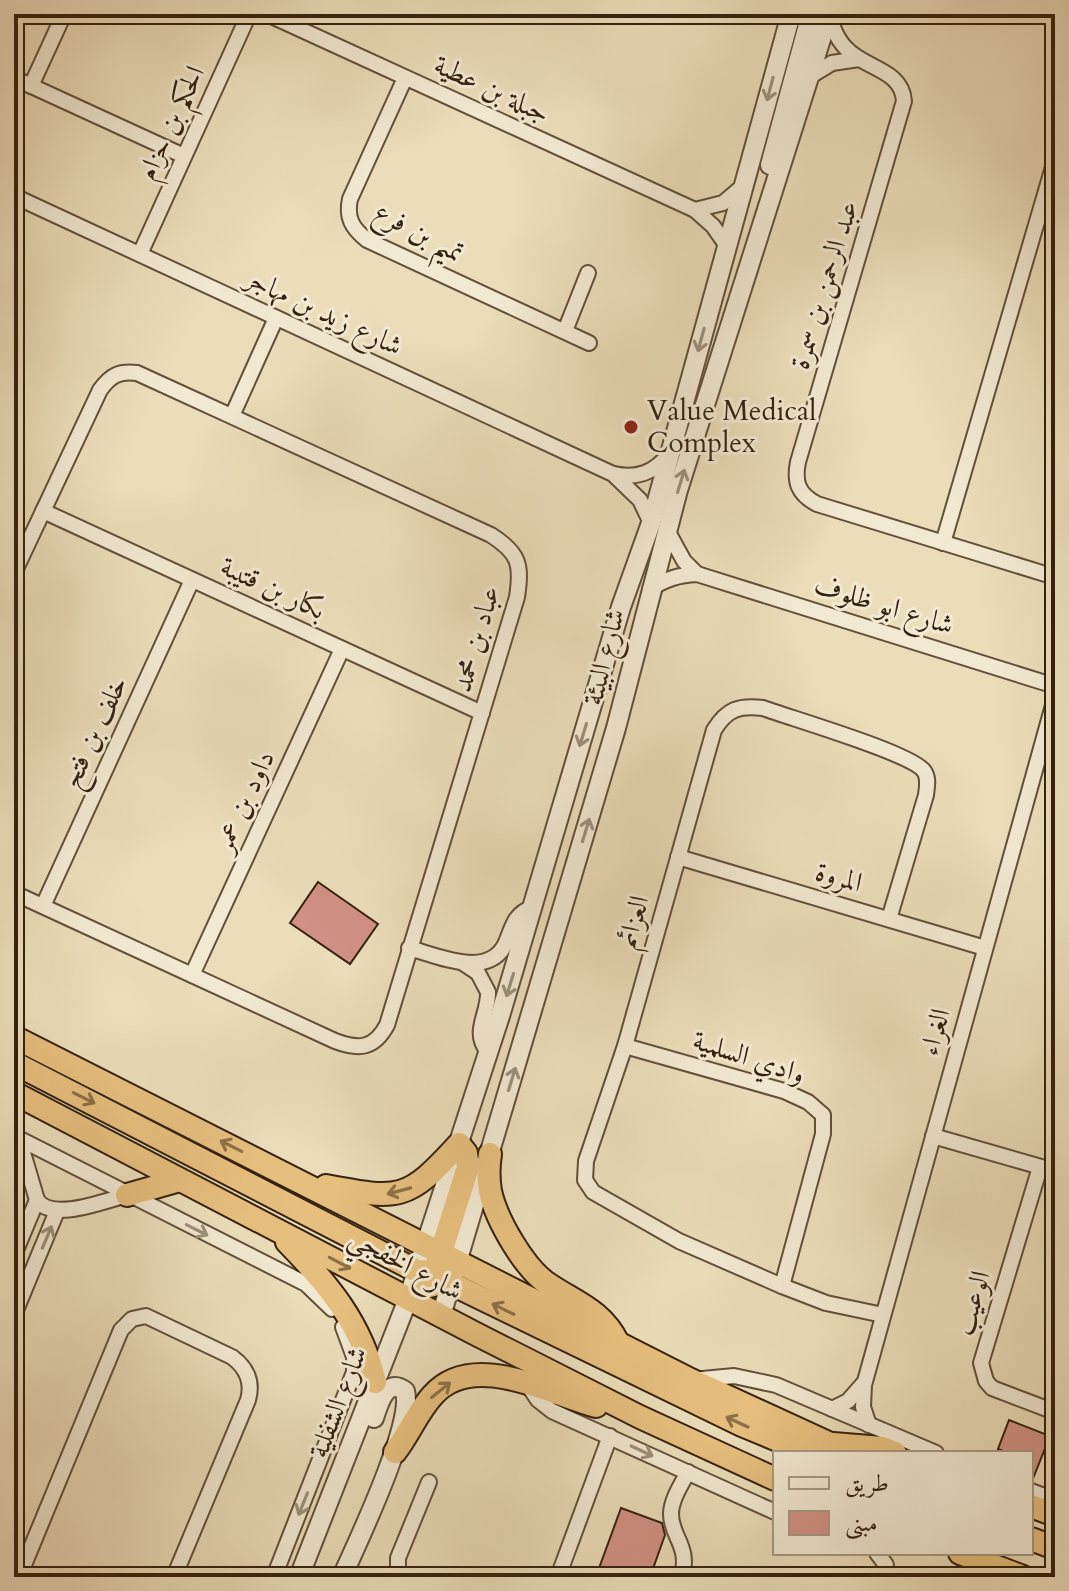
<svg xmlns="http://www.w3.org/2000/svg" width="1069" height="1591" viewBox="0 0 1069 1591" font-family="Cardo,Amiri,serif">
<rect width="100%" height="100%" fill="#ebddba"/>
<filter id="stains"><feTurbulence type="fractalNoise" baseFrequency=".0025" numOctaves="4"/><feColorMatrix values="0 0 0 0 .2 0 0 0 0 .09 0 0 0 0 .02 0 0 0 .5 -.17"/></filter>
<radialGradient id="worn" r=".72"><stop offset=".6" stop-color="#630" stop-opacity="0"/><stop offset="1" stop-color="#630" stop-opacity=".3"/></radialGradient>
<g fill="#d19184" stroke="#35210f" stroke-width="2">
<polygon points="318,882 378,924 350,964 290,923"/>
<polygon points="1009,1420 1050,1436 1032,1481 1031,1453 1008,1453 998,1449"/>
<polygon points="621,1508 662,1523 665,1535 650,1577 614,1577 598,1571"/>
</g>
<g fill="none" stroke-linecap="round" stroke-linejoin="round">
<defs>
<g id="minor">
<polyline points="267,14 695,210 713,226 727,246"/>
<path d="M829 14C833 29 838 42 850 52 869 69 902 71 904 101L798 462C794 482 798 494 817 504L1055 577"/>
<polyline points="809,77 832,63 859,59"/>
<polyline points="14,78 184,156"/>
<path d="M405 78 350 199C346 218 352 228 367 240L589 343"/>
<polyline points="31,86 64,14"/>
<polyline points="14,196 613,474 640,500 651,523"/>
<polyline points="695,210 723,203 743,186"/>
<polyline points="140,254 249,14"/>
<polyline points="565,331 588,273"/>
<polyline points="232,416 276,318"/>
<path d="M614 474C637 479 654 473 669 454"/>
<polyline points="43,511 482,713"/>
<polyline points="667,530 684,561 697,574"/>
<polyline points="943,543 1055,160"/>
<path d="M14 573 100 390C111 375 119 371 137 373L491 535C519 553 522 564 517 597L387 1025C374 1049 359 1050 335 1041L14 893"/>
<path d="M650 589C666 579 678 575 697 574L1055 686"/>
<polyline points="678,857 985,948"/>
<polyline points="43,906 192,580"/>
<path d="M409 948C439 956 492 981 507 940 513 924 516 913 533 907"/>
<path d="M463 963 478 973 488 992C489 1014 471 1032 488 1052"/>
<polyline points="192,975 342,649"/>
<polyline points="625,1046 784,1091 808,1102 823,1115 823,1134 782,1286"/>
<polyline points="14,1136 306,1284 332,1309"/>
<polyline points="933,1136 1055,1171"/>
<path d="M19 1139 37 1200C52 1222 104 1201 127 1195"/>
<polyline points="1040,1167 981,1363 986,1381 992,1388 1055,1412"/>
<polyline points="14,1255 37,1200"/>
<polyline points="14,1315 57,1211"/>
<path d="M883 1315 826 1303 782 1286 679 1241 593 1192 585 1180 586 1161 625 1046 714 730C727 709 739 705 763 708 790 718 911 753 924 771 929 778 927 786 926 795L889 919"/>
<polyline points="692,1380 734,1376 776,1385 936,1453"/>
<polyline points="528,1385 538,1400 552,1411 775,1512"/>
<polyline points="832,1409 848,1401 863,1384"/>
<polyline points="869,1425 863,1407 864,1385 1055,698"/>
<polyline points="1031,1491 1055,1500"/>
<polyline points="877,1553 886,1565 885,1577"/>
<path d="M19 1577 121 1330 132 1319 146 1316 232 1357C247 1368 253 1382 248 1400L174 1577"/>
<polyline points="274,1577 354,1372 354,1357 343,1327"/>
<polyline points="402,1577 398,1569 398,1558 429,1482"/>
<polyline points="558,1577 610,1436"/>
<path d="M682 1577C690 1545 671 1537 671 1514 671 1500 681 1485 688 1472"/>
</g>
<g id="tertiary">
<polyline points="770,165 811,14"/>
<polyline points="441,1316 616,728 678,490 829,14"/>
<polyline points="299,1577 408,1299 500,1016 621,607 651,523 791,14"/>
<path d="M342 1577C358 1541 414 1424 405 1391 386 1377 379 1403 374 1418"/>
</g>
<g id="trunk">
<polyline points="14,1037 691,1380 850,1453"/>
<polyline points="14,1063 417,1271 439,1272 459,1263"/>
<polyline points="14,1093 476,1334 640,1417 775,1479"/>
<path d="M490 1154C488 1167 488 1179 490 1191 496 1219 524 1268 548 1284 576 1303 602 1310 618 1343"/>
<path d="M326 1186C400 1200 407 1201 459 1144L466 1153 468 1167 437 1265"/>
<polyline points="127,1195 180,1180"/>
<path d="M287 1242C328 1284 361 1323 375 1382"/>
<polyline points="425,1287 441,1283 452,1284 742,1425 809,1453"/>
<polyline points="833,1444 882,1448 895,1453"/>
<path d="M395 1452C409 1434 418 1411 433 1395 473 1350 549 1393 596 1406"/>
<polyline points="1031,1506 1055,1515"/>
<polyline points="1031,1539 1055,1548"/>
<polyline points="960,1553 1023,1577"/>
</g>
</defs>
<use href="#minor" stroke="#62503a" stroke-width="18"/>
<use href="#tertiary" stroke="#62503a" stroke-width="22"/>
<use href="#trunk" stroke="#35210f" stroke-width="26"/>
<use href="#minor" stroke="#f2e9d2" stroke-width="14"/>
<use href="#tertiary" stroke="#f2e9d2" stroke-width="18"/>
<use href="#trunk" stroke="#e6be7d" stroke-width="22"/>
</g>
<defs><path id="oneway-shaft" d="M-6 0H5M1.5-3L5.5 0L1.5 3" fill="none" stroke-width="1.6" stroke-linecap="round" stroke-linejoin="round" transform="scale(2)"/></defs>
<g stroke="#9d8f7a">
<use href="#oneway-shaft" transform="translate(770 89) rotate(105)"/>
<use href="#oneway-shaft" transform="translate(701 340) rotate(105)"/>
<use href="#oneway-shaft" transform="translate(681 481) rotate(-73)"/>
<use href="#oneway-shaft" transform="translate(583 735) rotate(107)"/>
<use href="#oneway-shaft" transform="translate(586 830) rotate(-73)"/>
<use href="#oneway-shaft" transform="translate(510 985) rotate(107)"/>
<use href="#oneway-shaft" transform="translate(512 1079) rotate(-73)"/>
<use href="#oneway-shaft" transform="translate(197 1230) rotate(27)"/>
<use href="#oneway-shaft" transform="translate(47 1237) rotate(-67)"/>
<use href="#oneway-shaft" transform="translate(642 1451) rotate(25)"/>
<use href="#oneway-shaft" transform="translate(303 1504) rotate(112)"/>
</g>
<g stroke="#8e7046">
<use href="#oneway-shaft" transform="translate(84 1098) rotate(27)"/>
<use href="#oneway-shaft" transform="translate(231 1146) rotate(-153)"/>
<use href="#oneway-shaft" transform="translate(399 1191) rotate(165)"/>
<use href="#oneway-shaft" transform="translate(340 1263) rotate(28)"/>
<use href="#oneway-shaft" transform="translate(503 1309) rotate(-154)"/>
<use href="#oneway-shaft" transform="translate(441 1390) rotate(-39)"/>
<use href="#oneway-shaft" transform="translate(737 1422) rotate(-155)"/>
</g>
<circle fill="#8f2418" stroke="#f2e9d2" stroke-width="3" cx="631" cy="427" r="8"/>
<g text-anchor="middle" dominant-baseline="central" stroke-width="6" stroke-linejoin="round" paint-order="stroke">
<g font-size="28" fill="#35210f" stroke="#f2e9d2">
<text transform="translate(492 89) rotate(25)">جبلة بن عطية</text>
<text transform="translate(171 123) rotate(-65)">الحكم بن حزام</text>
<text transform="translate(419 232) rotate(28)">تميم بن فرع</text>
<text transform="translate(824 285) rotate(-73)">عبد الرحمن بن سمرة</text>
<text transform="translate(324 312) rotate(25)">شارع زيد بن مهاجر</text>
<text transform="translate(273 588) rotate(25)">بكار بن قتيبة</text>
<text transform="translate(884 605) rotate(17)">شارع ابو ظلوف</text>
<text transform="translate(476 639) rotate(-74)">عباد بن محمد</text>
<text transform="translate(604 657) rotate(-76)">شارع البيئة</text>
<text transform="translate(94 732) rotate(-65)">خلف بن فتح</text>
<text transform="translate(244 801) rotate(-65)">داود بن عمر</text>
<text transform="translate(839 877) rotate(16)">المروة</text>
<text transform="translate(633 922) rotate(-74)">العزائم</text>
<text transform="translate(935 1032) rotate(-74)">الغراء</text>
<text transform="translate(749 1057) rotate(18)">وادي السلمية</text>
<text transform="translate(406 1264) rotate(28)">شارع الخفجي</text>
<text transform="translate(972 1303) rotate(-73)">الوعيب</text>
<text transform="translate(338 1402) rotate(-69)">شارع الشفلية</text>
</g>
<g font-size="28" fill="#35210f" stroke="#f2e9d2" text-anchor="start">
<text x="647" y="411">Value Medical<tspan x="647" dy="32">Complex</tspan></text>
</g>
</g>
<rect width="1069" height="1591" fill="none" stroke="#ebddba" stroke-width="48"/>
<rect x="16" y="16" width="1037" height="1559" fill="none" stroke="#35210f" stroke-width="4"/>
<rect x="24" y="24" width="1021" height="1543" fill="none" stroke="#35210f" stroke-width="2"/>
<rect x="773" y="1451" width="260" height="104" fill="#f2e9d2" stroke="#a69984" stroke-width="2"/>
<rect x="789" y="1477" width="40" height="12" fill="#f2e9d2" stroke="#a69984" stroke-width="2"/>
<text x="845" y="1491" font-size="24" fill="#35210f">طريق</text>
<rect x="789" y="1511" width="40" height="24" fill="#d19184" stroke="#a69984" stroke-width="2"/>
<text x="845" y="1531" font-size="24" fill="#35210f">مبنى</text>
<rect width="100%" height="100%" filter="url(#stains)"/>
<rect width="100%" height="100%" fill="url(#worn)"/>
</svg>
